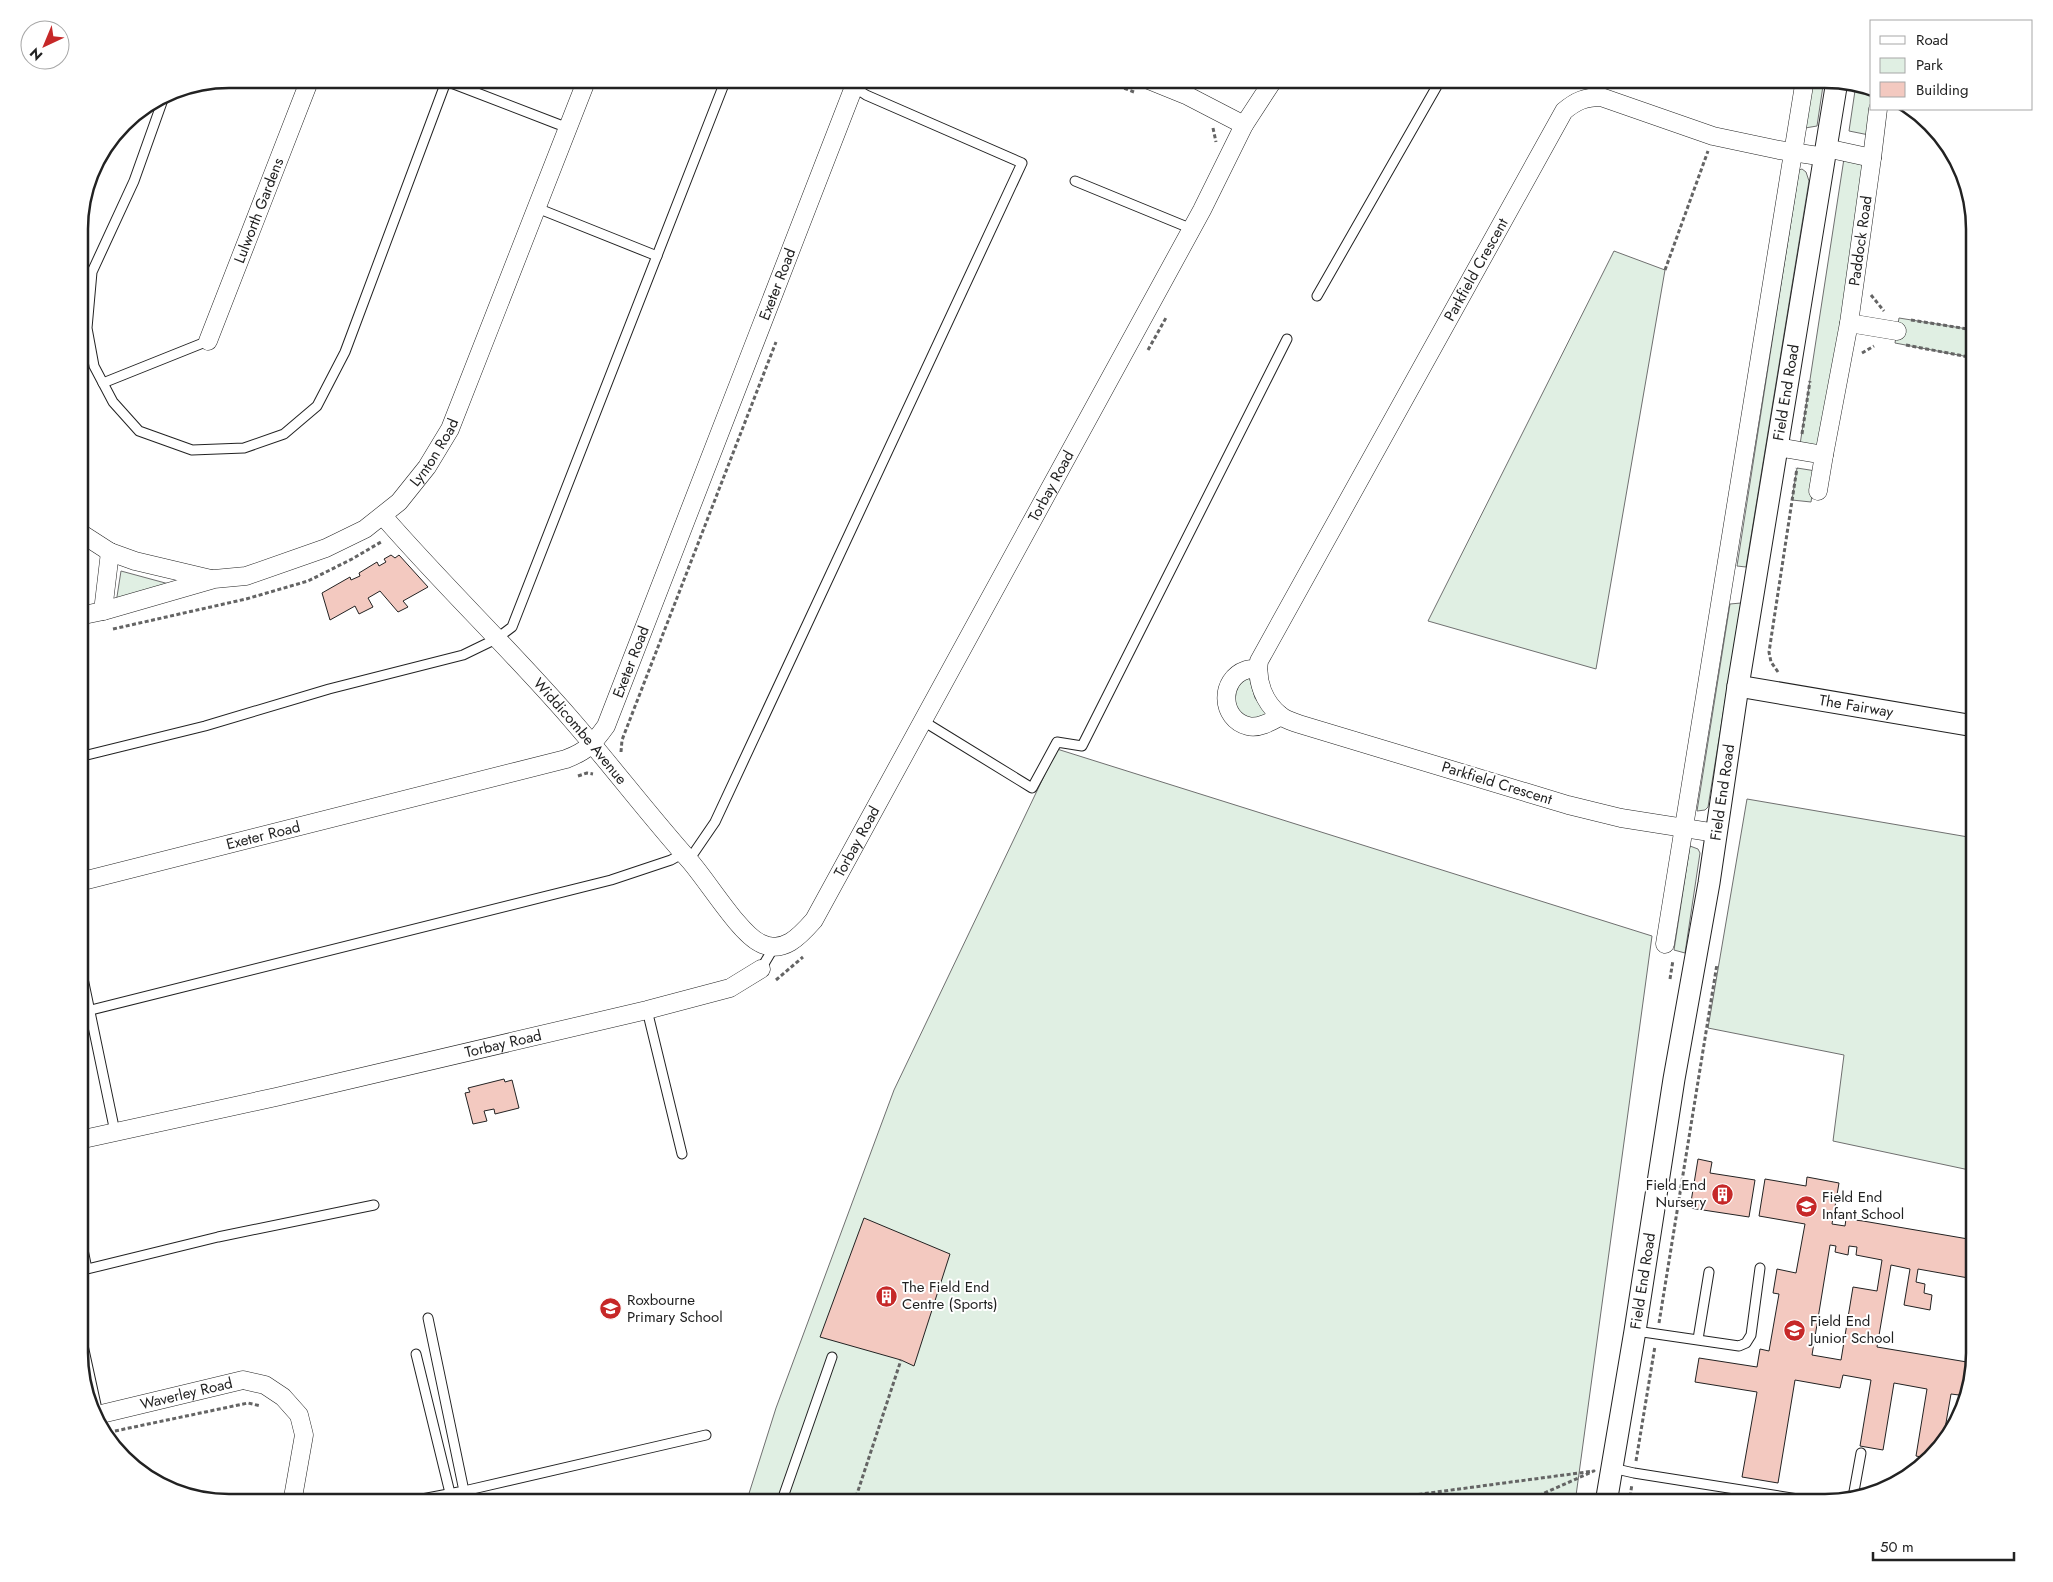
<svg xmlns="http://www.w3.org/2000/svg" width="2053" height="1582" viewBox="0 0 2053 1582" font-family="Jost,sans-serif">
<rect width="100%" height="100%" fill="#fff"/>
<g fill="#e0efe3" stroke="#6f6f6f">
<polygon points="1813,79 1824,79 1817,126 1805,128"/>
<polygon points="1856,84 1872,87 1872,109 1869,135 1849,131"/>
<polygon points="1845,152 1872,158 1824,455 1799,451"/>
<polygon points="1802,169 1806,172 1809,181 1746,567 1737,566 1799,170"/>
<polygon points="1614,251 1665,270 1596,669 1428,621"/>
<polygon points="1899,318 1974,330 1974,358 1895,343"/>
<polygon points="1797,468 1816,471 1811,502 1792,500"/>
<polygon points="121,571 169,584 116,603"/>
<polygon points="1741,603 1708,807 1705,810 1697,811 1730,604"/>
<polygon points="1249,676 1255,698 1268,715 1247,721 1234,710 1233,689"/>
<polygon points="1057,749 1652,936 1575,1503 746,1503 776,1408 894,1090"/>
<polygon points="1747,799 1974,838 1974,1171 1833,1141 1844,1055 1708,1028"/>
<polygon points="1690,846 1698,849 1700,853 1685,953 1674,950"/>
</g>
<g fill="#f3c9c0" stroke="#222" fill-rule="evenodd">
<polygon points="391,555 395,558 399,555 428,587 403,601 408,607 398,612 380,591 368,598 373,607 359,614 355,606 330,620 322,593 350,577 351,580 360,576 359,573 377,562 379,566 386,562 384,559"/>
<polygon points="504,1079 505,1082 512,1080 519,1108 495,1114 494,1109 484,1111 487,1121 473,1124 465,1093 470,1092 468,1088"/>
<polygon points="1698,1159 1712,1162 1710,1173 1755,1180 1749,1217 1690,1208"/>
<path d="M1807 1177 1839 1183 1832 1224 1845 1226 1846 1219 1863 1221 1974 1240V1279L1918 1269 1916 1282 1925 1284 1924 1293 1932 1295 1930 1310 1904 1305 1910 1269 1891 1265 1877 1347 1973 1363 1967 1396 1951 1394 1942 1446 1927 1458 1916 1456 1927 1389 1894 1383 1883 1450 1860 1446 1871 1380 1843 1375 1840 1388 1795 1380 1778 1483 1742 1477 1757 1392 1695 1382 1699 1358 1757 1367 1760 1349 1769 1351 1779 1294 1773 1293 1777 1269 1796 1273 1805 1224 1759 1216 1765 1179 1806 1186ZM1830 1245 1836 1246 1835 1252 1848 1255 1849 1246 1857 1247 1856 1255 1882 1260 1877 1291 1853 1287 1841 1360 1812 1355Z"/>
<polygon points="864,1218 950,1254 914,1366 901,1360 820,1337"/>
<polygon points="1973,1284 1974,1284 1974,1314 1968,1313"/>
</g>
<g fill="none" stroke-linecap="round" stroke-linejoin="round">
<defs>
<g id="service">
<polyline points="446,81 568,128"/>
<polyline points="165,94 134,181 92,272 87,328 94,366 113,402 139,431 192,450 244,448 284,434 317,406 345,352 447,79"/>
<polyline points="1075,181 1192,229"/>
<polyline points="537,208 657,256"/>
<polyline points="1317,296 1441,79"/>
<polyline points="103,383 208,341"/>
<polyline points="923,721 1032,788 1057,742 1082,746 1287,339"/>
<polyline points="79,757 205,726 329,689 463,655 496,639 512,627 726,79"/>
<polyline points="689,860 715,822 1022,163 866,95 854,87"/>
<polyline points="79,863 83,881"/>
<polyline points="79,959 115,1132"/>
<polyline points="761,969 774,947"/>
<polyline points="647,1010 682,1154"/>
<polyline points="79,1013 611,880 671,860 682,854"/>
<polyline points="79,1230 87,1269"/>
<polyline points="79,1271 218,1237 374,1205"/>
<polyline points="79,1327 98,1414"/>
<polyline points="1636,1331 1739,1346 1746,1343 1751,1335 1760,1268"/>
<polyline points="1698,1339 1709,1272"/>
<polyline points="416,1354 450,1493"/>
<polyline points="1612,1468 1634,1473 1823,1503"/>
<polyline points="464,1491 706,1435"/>
<polyline points="1853,1497 1861,1453"/>
<polyline points="401,1503 464,1491 428,1318"/>
<polyline points="781,1503 832,1357"/>
</g>
<g id="minor">
<polyline points="1146,79 1188,96 1244,125"/>
<polyline points="1872,158 1878,109"/>
<polyline points="1849,323 1897,331"/>
<path id="s1" d="M208 341 310 79"/>
<path id="s2" d="M1778 447 1824 455 1849 323 1872 158 1826 148"/>
<polyline points="1818,491 1824,455"/>
<path id="s3" d="M383 516C443 585 510 649 570 718 611 765 648 814 689 860 707 880 739 933 760 943 783 955 800 936 814 920L1202 210 1244 125 1274 79"/>
<polyline points="79,532 110,552 135,561 211,579"/>
<polyline points="103,611 110,552"/>
<path id="s4" d="M79 616 103 611 214 579 246 576 326 548 365 529 399 502 427 467 450 429 587 79"/>
<path d="M1258 669C1254 669 1249 669 1246 670 1219 679 1220 719 1248 726 1259 729 1272 721 1281 716"/>
<path id="s5" d="M1716 833 1621 818 1568 805 1299 724C1294 722 1286 720 1281 716 1264 703 1256 681 1259 661L1564 111C1576 101 1585 97 1601 97L1713 136 1779 150 1825 157"/>
<path id="s6" d="M79 882 566 759C587 751 593 744 606 726L857 79"/>
<polyline points="1665,944 1805,79"/>
<path id="s7" d="M79 1140 276 1097 647 1010 730 988 761 969"/>
<path id="s8" d="M93 1416 243 1380 265 1385 283 1397 299 1415 304 1435 292 1503"/>
</g>
<g id="tertiary">
<path id="s9" d="M1738 686 1974 726"/>
<path id="s10" d="M1606 1503 1635 1331 1674 1079 1709 883 1738 686 1837 81"/>
</g>
</defs>
<use href="#service" stroke="#222" stroke-width="11"/>
<use href="#minor" stroke="#222" stroke-width="19"/>
<use href="#tertiary" stroke="#222" stroke-width="23"/>
<g stroke="#646464" stroke-width="3" stroke-dasharray="4 2.5" stroke-linecap="butt">
<polyline points="1100,79 1134,92"/>
<polyline points="1213,128 1216,142"/>
<polyline points="1665,270 1708,151"/>
<polyline points="1871,295 1884,311"/>
<polyline points="1911,320 1974,330"/>
<polyline points="1906,345 1974,358"/>
<polyline points="1148,350 1167,316"/>
<polyline points="1862,353 1874,346"/>
<polyline points="1802,434 1810,381"/>
<polyline points="113,629 246,599 308,581 352,559 381,542"/>
<polyline points="1778,672 1771,662 1769,652 1797,468"/>
<polyline points="621,752 622,740 776,342"/>
<polyline points="578,776 587,773 593,774"/>
<polyline points="1670,979 1673,960"/>
<polyline points="776,980 803,957"/>
<polyline points="1659,1323 1717,964"/>
<polyline points="115,1431 248,1403 261,1406"/>
<polyline points="1636,1461 1655,1346"/>
<polyline points="854,1503 901,1360"/>
<polyline points="1354,1503 1594,1471 1522,1503"/>
<polyline points="1629,1503 1632,1484"/>
</g>
<use href="#service" stroke="#fff" stroke-width="9"/>
<use href="#minor" stroke="#fff" stroke-width="18"/>
<use href="#tertiary" stroke="#fff" stroke-width="21"/>
</g>
<defs>
<symbol id="building-disc" viewBox="-11 -11 22 22"><circle r="9.5" fill="#c62828" stroke="#fff"/><path d="M-4-6H4V6H1V3H-1V6H-4ZM-2.5-4.3h1.7v1.8h-1.7ZM.8-4.3h1.7v1.8H.8ZM-2.5-1h1.7V.8h-1.7ZM.8-1h1.7V.8H.8Z" fill="#fff"/></symbol>
<symbol id="school-disc" viewBox="-11 -11 22 22"><circle r="9.5" fill="#c62828" stroke="#fff"/><path d="M0-5L7-2L0 1L-7-2ZM-4 1L0 2.5L4 1V4Q0 6-4 4Z" fill="#fff"/></symbol>
</defs>
<g fill-rule="evenodd">
<use href="#building-disc" x="1710" y="1182" width="25" height="25"/>
<use href="#school-disc" x="1794" y="1194" width="25" height="25"/>
<use href="#building-disc" x="874" y="1284" width="25" height="25"/>
<use href="#school-disc" x="598" y="1296" width="25" height="25"/>
<use href="#school-disc" x="1782" y="1318" width="25" height="25"/>
</g>
<g text-anchor="middle" dominant-baseline="central" stroke-width="4" stroke-linejoin="round" paint-order="stroke">
<g font-size="15" fill="#222" stroke="#fff">
<text stroke="none"><textPath href="#s1" startOffset="140">Lulworth Gardens</textPath></text>
<text stroke="none"><textPath href="#s2" startOffset="264">Paddock Road</textPath></text>
<text stroke="none"><textPath href="#s5" startOffset="961">Parkfield Crescent</textPath></text>
<text stroke="none"><textPath href="#s6" startOffset="1029">Exeter Road</textPath></text>
<text stroke="none"><textPath href="#s10" startOffset="1125">Field End Road</textPath></text>
<text stroke="none"><textPath href="#s4" startOffset="405">Lynton Road</textPath></text>
<text stroke="none"><textPath href="#s3" startOffset="1129">Torbay Road</textPath></text>
<text stroke="none"><textPath href="#s6" startOffset="624">Exeter Road</textPath></text>
<text stroke="none"><textPath href="#s9" startOffset="120">The Fairway</textPath></text>
<text stroke="none"><textPath href="#s3" startOffset="292">Widdicombe Avenue</textPath></text>
<text transform="translate(1497 783) rotate(17)">Parkfield Crescent</text>
<text stroke="none"><textPath href="#s10" startOffset="720">Field End Road</textPath></text>
<text stroke="none"><textPath href="#s6" startOffset="190">Exeter Road</textPath></text>
<text stroke="none"><textPath href="#s3" startOffset="724">Torbay Road</textPath></text>
<text stroke="none"><textPath href="#s7" startOffset="435">Torbay Road</textPath></text>
<text stroke="none"><textPath href="#s10" startOffset="225">Field End Road</textPath></text>
<text stroke="none"><textPath href="#s8" startOffset="96">Waverley Road</textPath></text>
</g>
<g font-size="15" fill="#222" stroke="#fff" text-anchor="start">
<text x="1706" y="1185" text-anchor="end">Field End<tspan x="1706" dy="17">Nursery</tspan></text>
<text x="1822" y="1197">Field End<tspan x="1822" dy="17">Infant School</tspan></text>
<text x="902" y="1287">The Field End<tspan x="902" dy="17">Centre (Sports)</tspan></text>
<text x="627" y="1300">Roxbourne<tspan x="627" dy="17">Primary School</tspan></text>
<text x="1810" y="1321">Field End<tspan x="1810" dy="17">Junior School</tspan></text>
</g>
</g>
<path d="M0 0H2053V1582H0ZM229 88H1825A141 141 0 0 1 1966 229V1353A141 141 0 0 1 1825 1494H229A141 141 0 0 1 88 1353V229A141 141 0 0 1 229 88Z" fill="#fff" fill-rule="evenodd"/>
<path fill="none" stroke="#222" stroke-width="2.5" d="M229 88H1825A141 141 0 0 1 1966 229V1353A141 141 0 0 1 1825 1494H229A141 141 0 0 1 88 1353V229A141 141 0 0 1 229 88Z"/>
<rect x="1870" y="20" width="162" height="90" fill="#ffffff" stroke="#a7a7a7"/>
<rect x="1880" y="36" width="25" height="8" fill="#ffffff" stroke="#a7a7a7"/>
<text x="1916" y="45" font-size="15" fill="#222222">Road</text>
<rect x="1880" y="58" width="25" height="15" fill="#e0efe3" stroke="#a7a7a7"/>
<text x="1916" y="70" font-size="15" fill="#222222">Park</text>
<rect x="1880" y="82" width="25" height="15" fill="#f3c9c0" stroke="#a7a7a7"/>
<text x="1916" y="95" font-size="15" fill="#222222">Building</text>
<g transform="translate(45 45) rotate(224)"><circle r="24" fill="#ffffff" stroke="#a7a7a7"/>
<path d="M0-4L9 19L0 12L-9 19Z" fill="#c62828"/>
<text y="-8" font-size="14" font-weight="bold" text-anchor="middle" fill="#222222">N</text>
</g>
<path d="M1873 1552v8h141v-8" fill="none" stroke="#222222" stroke-width="2.5"/>
<text x="1880" y="1552" font-size="15" fill="#222222" stroke="#ffffff" stroke-width="4" paint-order="stroke">50 m</text>
</svg>
